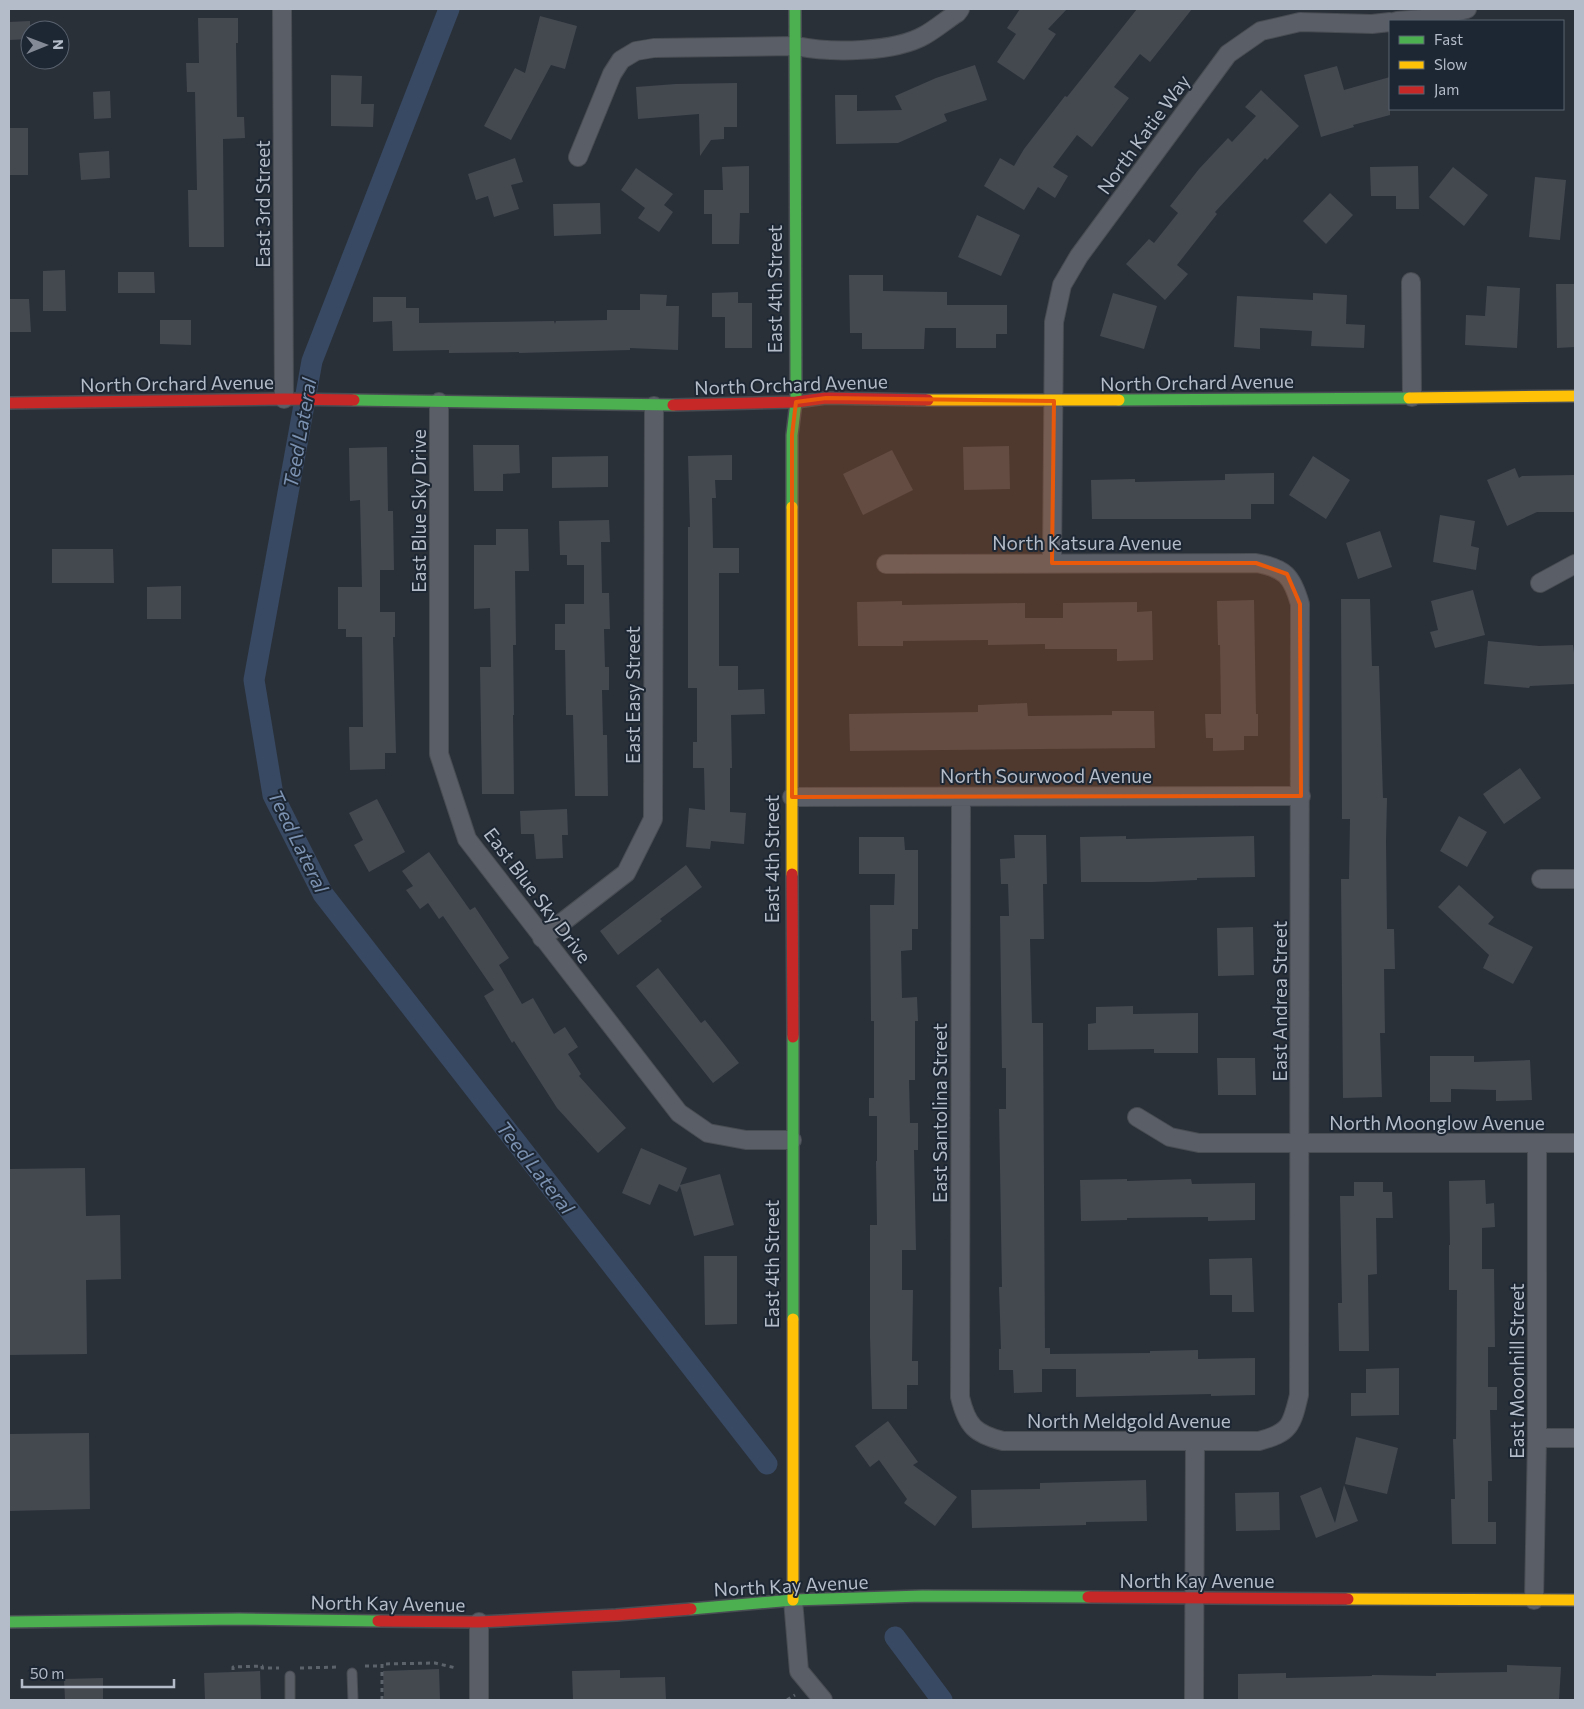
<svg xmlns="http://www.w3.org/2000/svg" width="1584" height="1709" viewBox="0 0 1584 1709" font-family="Commissioner,sans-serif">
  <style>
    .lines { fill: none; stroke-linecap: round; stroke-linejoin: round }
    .canal { stroke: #384963; stroke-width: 21 }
    .building { fill: #444950 }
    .lane-casing { stroke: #484c53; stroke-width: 11 }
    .street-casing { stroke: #484c53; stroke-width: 20 }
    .fast-casing { stroke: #484c53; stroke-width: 14 }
    .slow-casing { stroke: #484c53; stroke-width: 14 }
    .jam-casing { stroke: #484c53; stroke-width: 14 }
    .path { stroke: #5d636a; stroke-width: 3; stroke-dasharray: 4 4; stroke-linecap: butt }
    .lane { stroke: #5a5e66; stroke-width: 9 }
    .street { stroke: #5a5e66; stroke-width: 18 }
    .fast { stroke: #4caf50; stroke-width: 11 }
    .slow { stroke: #ffc107; stroke-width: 11 }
    .jam { stroke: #c62828; stroke-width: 11 }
    .marked { fill: #e8590c; fill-opacity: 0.2; stroke: #e8590c; stroke-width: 4; stroke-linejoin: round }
    .labels { text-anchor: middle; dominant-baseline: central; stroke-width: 4; stroke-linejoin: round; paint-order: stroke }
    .street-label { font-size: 19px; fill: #b4bcc9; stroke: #1d2633 }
    .water-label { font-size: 20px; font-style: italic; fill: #7c92b1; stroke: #1d2633 }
  </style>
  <rect width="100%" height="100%" fill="#2a3038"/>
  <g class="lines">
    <!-- canal -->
    <path class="canal" d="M 449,9 L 312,361 L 254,680 L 273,795 L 323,894 L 767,1464
      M 895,1637 L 942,1700"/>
  </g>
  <!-- building -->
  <path class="building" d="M 1020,9 L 1067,9 L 1048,29 L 1056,34 L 1024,80 L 997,62 L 1016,34 L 1007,28 Z
    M 1137,9 L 1192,9 L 1150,62 L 1140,54 L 1114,87 L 1129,98 L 1092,147 L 1077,135 L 1053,167 L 1068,176 L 1055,198 L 1038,187 L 1024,210 L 984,186 L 1000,158 L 1014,166 L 1024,149 L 1065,96 L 1067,97 Z
    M 540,16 L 577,26 L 565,69 L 551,65 L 511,140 L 484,126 L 515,68 L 525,73 Z
    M 198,18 L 238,18 L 238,43 L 236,43 L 237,117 L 244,117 L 245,138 L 223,139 L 224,247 L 189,247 L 188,190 L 197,190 L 195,92 L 187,92 L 186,63 L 199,63 Z
    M 30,21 L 30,39 L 9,40 L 9,22 Z
    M 975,65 L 987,100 L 944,114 L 947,121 L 898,143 L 836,144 L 835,95 L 857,95 L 857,111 L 902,110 L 895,96 L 936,78 Z
    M 1337,66 L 1344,90 L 1390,77 L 1390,115 L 1353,125 L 1354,127 L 1321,137 L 1304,75 Z
    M 331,75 L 362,76 L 361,104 L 374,104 L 373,127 L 331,126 Z
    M 737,83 L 737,127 L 724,127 L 724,139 L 711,140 L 700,156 L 699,114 L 638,119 L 636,87 L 676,84 Z
    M 1261,90 L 1299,126 L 1267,160 L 1265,158 L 1215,212 L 1217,214 L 1177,265 L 1188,274 L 1165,300 L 1126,264 L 1149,239 L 1154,243 L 1178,213 L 1170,206 L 1199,169 L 1228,138 L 1232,142 L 1256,116 L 1245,107 Z
    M 110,91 L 111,118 L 94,119 L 93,92 Z
    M 9,128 L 28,128 L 28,175 L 9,175 Z
    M 109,151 L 110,178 L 81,180 L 79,153 Z
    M 515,158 L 523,182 L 511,185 L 519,209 L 494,217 L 488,196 L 476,200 L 468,174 Z
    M 749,166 L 749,213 L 740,213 L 739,244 L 712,244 L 712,214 L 704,214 L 704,190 L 723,190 L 722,167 Z
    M 1418,166 L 1419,209 L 1396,209 L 1396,196 L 1371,196 L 1370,167 Z
    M 1453,167 L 1488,195 L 1464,226 L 1429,197 Z
    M 636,168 L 673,194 L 664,205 L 673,212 L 659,232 L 638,218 L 645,208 L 621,190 Z
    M 1535,177 L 1566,180 L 1560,240 L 1529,237 Z
    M 1330,193 L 1353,215 L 1326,244 L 1303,221 Z
    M 600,203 L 601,234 L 554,236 L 553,204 Z
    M 977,215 L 1020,235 L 1001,276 L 958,257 Z
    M 65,270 L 66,311 L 43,311 L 43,271 Z
    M 118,272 L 154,272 L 155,293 L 118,293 Z
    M 849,275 L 883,275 L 883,291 L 947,292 L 947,305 L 1007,305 L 1007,334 L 996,334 L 996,348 L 956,348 L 956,328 L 925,328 L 924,349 L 862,349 L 862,333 L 850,333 Z
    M 1556,284 L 1575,284 L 1575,347 L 1557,348 Z
    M 1487,286 L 1520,288 L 1517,348 L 1465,345 L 1466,315 L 1485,316 Z
    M 738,292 L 738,303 L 752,303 L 752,348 L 725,348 L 725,317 L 712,317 L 712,293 Z
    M 1113,293 L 1157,306 L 1144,349 L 1100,336 Z
    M 1313,293 L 1347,295 L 1346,324 L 1365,325 L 1364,348 L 1311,346 L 1312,331 L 1260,328 L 1260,349 L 1234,347 L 1237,296 L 1313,300 Z
    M 640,294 L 667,295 L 666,306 L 679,306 L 678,350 L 630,348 L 630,350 L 519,353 L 519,352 L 449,353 L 449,350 L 393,351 L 392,321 L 373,322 L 373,297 L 406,297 L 406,308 L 419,308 L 419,323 L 554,321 L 555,324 L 556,321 L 607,320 L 607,310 L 640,310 Z
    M 9,299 L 29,299 L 31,332 L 9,332 Z
    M 160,320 L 191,320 L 191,345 L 160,344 Z
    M 473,445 L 519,445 L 520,473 L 503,474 L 503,491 L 474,491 Z
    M 1009,446 L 1010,489 L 964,490 L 963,447 Z
    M 387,447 L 388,511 L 393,511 L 394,570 L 380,570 L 380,612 L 395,612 L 395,637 L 393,637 L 396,753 L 385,753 L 385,769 L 350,770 L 349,727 L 363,727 L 362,637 L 346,637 L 346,629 L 338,629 L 338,587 L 362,587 L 360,500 L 350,501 L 349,448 Z
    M 892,450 L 913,490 L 863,515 L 843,474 Z
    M 732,455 L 732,480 L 715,480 L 716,498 L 712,498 L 713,548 L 739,548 L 739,573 L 719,573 L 719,666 L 738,666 L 738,690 L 764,689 L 765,714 L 731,715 L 732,768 L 730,768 L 730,812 L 746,813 L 744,844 L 711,841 L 710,849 L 686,847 L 689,808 L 705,810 L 704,768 L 693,768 L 693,742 L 697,742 L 697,688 L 688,688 L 688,527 L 690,527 L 688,456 Z
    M 608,456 L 608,487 L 552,488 L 552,457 Z
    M 1313,456 L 1350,480 L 1326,519 L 1289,495 Z
    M 1515,468 L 1519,478 L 1522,476 L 1575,475 L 1575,512 L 1537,512 L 1507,526 L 1487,480 Z
    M 1274,473 L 1274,504 L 1251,504 L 1251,519 L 1092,519 L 1091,480 L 1135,479 L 1135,482 L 1225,480 L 1225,474 Z
    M 1440,515 L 1475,521 L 1471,546 L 1479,548 L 1476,570 L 1433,562 Z
    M 609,520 L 610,542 L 601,542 L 602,593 L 609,593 L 610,629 L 604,629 L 605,667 L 609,667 L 609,690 L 602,690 L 603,735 L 607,735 L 608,796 L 575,796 L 573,715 L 566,715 L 565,650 L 555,650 L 555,624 L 565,624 L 565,604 L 584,604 L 584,565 L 567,565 L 567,555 L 560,555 L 559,521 Z
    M 496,529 L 528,529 L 529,571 L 515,571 L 516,645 L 513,645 L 514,715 L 513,715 L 514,794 L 482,794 L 480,667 L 491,667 L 490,608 L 474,609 L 474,545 L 496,545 Z
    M 1380,531 L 1392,567 L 1358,579 L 1346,543 Z
    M 52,549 L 113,549 L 114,583 L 52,583 Z
    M 181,586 L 181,619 L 147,619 L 147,587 Z
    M 1473,590 L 1485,635 L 1435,648 L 1430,632 L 1438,630 L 1431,601 Z
    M 1341,599 L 1370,599 L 1372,666 L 1379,666 L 1383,798 L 1387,798 L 1386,842 L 1387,929 L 1394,929 L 1395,969 L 1384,969 L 1385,1033 L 1380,1033 L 1382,1097 L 1343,1098 L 1341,879 L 1349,879 L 1350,819 L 1342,819 Z
    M 1254,600 L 1256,714 L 1258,714 L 1258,736 L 1244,736 L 1244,750 L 1213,751 L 1213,738 L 1206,738 L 1205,714 L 1221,714 L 1220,645 L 1218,645 L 1217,601 Z
    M 902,601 L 902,605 L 1025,603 L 1025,618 L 1063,618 L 1063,603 L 1137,602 L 1137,612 L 1152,611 L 1153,660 L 1117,661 L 1117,649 L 1045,649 L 1045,644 L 988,645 L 988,640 L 903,641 L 903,646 L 858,646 L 857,602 Z
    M 1488,641 L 1539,646 L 1573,645 L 1574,653 L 1575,653 L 1575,684 L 1530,686 L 1529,688 L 1484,684 Z
    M 1027,703 L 1028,716 L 1112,715 L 1112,711 L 1154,711 L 1155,748 L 850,751 L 849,714 L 978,712 L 978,705 Z
    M 1520,768 L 1541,798 L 1504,824 L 1483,794 Z
    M 377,799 L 405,852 L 369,872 L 354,845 L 363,840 L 349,813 Z
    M 567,809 L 568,835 L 562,835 L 563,858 L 536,859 L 534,834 L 521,834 L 520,811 Z
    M 1459,816 L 1487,832 L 1467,867 L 1440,851 Z
    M 1014,835 L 1046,835 L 1047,884 L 1043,884 L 1044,939 L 1030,939 L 1032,1023 L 1043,1023 L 1045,1348 L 1050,1348 L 1050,1354 L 1150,1353 L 1150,1351 L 1198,1350 L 1198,1359 L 1255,1358 L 1255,1395 L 1211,1396 L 1211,1394 L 1076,1397 L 1076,1369 L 1042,1369 L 1042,1392 L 1014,1393 L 1013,1370 L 999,1370 L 999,1349 L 1001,1349 L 999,1287 L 1002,1287 L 999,1109 L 1006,1109 L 1006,1068 L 1002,1068 L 1000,916 L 1009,916 L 1008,884 L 1001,884 L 1000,859 L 1015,858 Z
    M 1126,836 L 1126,839 L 1254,836 L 1255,877 L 1197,878 L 1197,880 L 1152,882 L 1081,882 L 1080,837 Z
    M 859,837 L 904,837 L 905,850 L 918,850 L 918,929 L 912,929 L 912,950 L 901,951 L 902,998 L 917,997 L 918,1021 L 915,1021 L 915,1080 L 909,1080 L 910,1123 L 918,1123 L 918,1150 L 914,1150 L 916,1250 L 902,1250 L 902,1290 L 913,1290 L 912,1361 L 918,1361 L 918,1385 L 907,1385 L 907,1409 L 872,1409 L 870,1337 L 870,1225 L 877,1225 L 876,1161 L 877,1161 L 877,1116 L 869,1116 L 869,1098 L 874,1098 L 874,1021 L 871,1021 L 870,905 L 894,905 L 895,874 L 859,874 Z
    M 429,852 L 470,910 L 475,907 L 509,958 L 499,965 L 522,1004 L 533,998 L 554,1034 L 565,1027 L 578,1047 L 568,1054 L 581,1074 L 579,1076 L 626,1128 L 598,1153 L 557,1108 L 514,1041 L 512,1043 L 484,996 L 494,990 L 443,916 L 439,919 L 428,903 L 420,909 L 406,890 L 413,886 L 402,871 Z
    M 686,865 L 702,887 L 660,919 L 662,921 L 618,955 L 600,931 Z
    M 1459,885 L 1494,917 L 1488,924 L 1533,947 L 1513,984 L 1483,968 L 1489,955 L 1438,907 Z
    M 1253,927 L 1254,975 L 1218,976 L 1217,928 Z
    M 658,968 L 701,1023 L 705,1020 L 739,1063 L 713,1083 L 636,986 Z
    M 1133,1006 L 1133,1014 L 1198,1013 L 1198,1053 L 1154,1053 L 1154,1049 L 1088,1050 L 1088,1024 L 1096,1023 L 1096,1007 Z
    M 1430,1056 L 1474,1056 L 1474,1062 L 1530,1060 L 1532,1100 L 1496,1101 L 1496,1090 L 1451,1089 L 1451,1102 L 1430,1102 Z
    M 1217,1058 L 1255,1058 L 1256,1095 L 1218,1095 Z
    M 641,1148 L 687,1168 L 680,1185 L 720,1174 L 734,1225 L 694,1236 L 680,1186 L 677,1192 L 659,1184 L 650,1205 L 622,1193 Z
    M 85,1168 L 86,1216 L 120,1215 L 121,1279 L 86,1280 L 87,1354 L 9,1355 L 9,1169 Z
    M 1127,1179 L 1127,1181 L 1191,1179 L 1192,1184 L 1255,1183 L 1255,1220 L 1208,1221 L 1208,1217 L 1127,1218 L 1127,1220 L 1081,1221 L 1080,1180 Z
    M 1485,1180 L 1486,1204 L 1494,1203 L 1495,1227 L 1482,1228 L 1482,1269 L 1494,1269 L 1495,1347 L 1488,1347 L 1488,1387 L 1497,1387 L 1497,1410 L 1490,1410 L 1492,1481 L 1488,1481 L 1488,1522 L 1496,1522 L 1496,1544 L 1452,1544 L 1451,1499 L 1455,1499 L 1453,1439 L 1456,1439 L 1457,1290 L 1449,1290 L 1449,1245 L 1450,1245 L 1449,1181 Z
    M 1354,1182 L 1383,1182 L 1383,1192 L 1392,1192 L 1393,1218 L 1376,1218 L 1377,1274 L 1368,1275 L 1369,1351 L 1339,1351 L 1338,1303 L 1342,1303 L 1340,1196 L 1354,1196 Z
    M 704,1256 L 737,1256 L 737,1324 L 705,1325 Z
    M 1252,1258 L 1254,1312 L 1232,1312 L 1232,1295 L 1210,1295 L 1209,1259 Z
    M 1399,1368 L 1399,1415 L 1351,1416 L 1351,1393 L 1366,1393 L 1366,1369 Z
    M 888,1421 L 918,1462 L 913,1465 L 957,1497 L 935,1526 L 904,1503 L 907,1499 L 879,1460 L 870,1467 L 855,1446 Z
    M 89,1433 L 90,1509 L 9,1511 L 9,1434 Z
    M 1356,1437 L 1398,1448 L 1387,1494 L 1345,1484 Z
    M 1146,1480 L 1147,1521 L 1086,1522 L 1086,1525 L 972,1528 L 971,1490 L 1040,1489 L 1040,1483 Z
    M 1344,1485 L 1358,1521 L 1316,1538 L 1300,1496 L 1321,1487 L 1335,1523 Z
    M 1279,1492 L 1280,1530 L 1236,1531 L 1235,1493 Z
    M 1507,1665 L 1561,1667 L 1559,1700 L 1238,1700 L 1238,1674 L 1286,1673 L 1286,1678 L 1372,1676 L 1372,1675 L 1436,1676 L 1436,1673 L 1507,1672 Z
    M 439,1669 L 440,1700 L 384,1700 L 383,1671 Z
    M 620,1670 L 620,1678 L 665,1677 L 666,1700 L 573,1700 L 572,1671 Z
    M 260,1671 L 261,1700 L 205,1700 L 204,1673 Z
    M 103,1678 L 103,1700 L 65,1700 L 64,1679 Z"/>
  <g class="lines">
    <defs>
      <path id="lane" d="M 352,1673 L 353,1700
        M 290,1676 L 290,1700"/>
      <path id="street" d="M 282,9 L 284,399
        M 1397,21 L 1422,19 L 1467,9
        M 578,157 L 612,74 L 621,60 L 636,51 L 654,48 L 796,46 C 830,53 894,53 925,35 C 936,29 946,20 957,13 L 960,9
        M 1411,282 L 1412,397
        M 439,402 L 439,754 L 467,839 L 679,1113 L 708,1133 L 746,1140 L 792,1140
        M 1052,563 L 1054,322 L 1062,285 L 1079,256 L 1228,54 L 1261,31 L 1300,22 L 1372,24 L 1390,22
        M 886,564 L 1256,563 C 1285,568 1292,576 1300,604 L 1299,1395 C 1292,1425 1290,1433 1259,1441 L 1003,1441 C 975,1434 967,1426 960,1397 L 961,797
        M 1540,583 L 1575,564
        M 792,797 L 1301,796
        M 1541,879 L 1575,879
        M 542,938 L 626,873 L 653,819 L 654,406
        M 1137,1117 L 1170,1137 L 1199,1143 L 1575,1143
        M 1537,1438 L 1575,1438
        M 793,1600 L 799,1671 L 823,1700
        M 1534,1600 L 1537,1438 L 1537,1143
        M 479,1700 L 479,1622
        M 1194,1700 L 1195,1441"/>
      <path id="fast" d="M 354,400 L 673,405
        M 1119,400 L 1409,398
        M 792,507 L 792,435 L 796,402 L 795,9
        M 793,1037 L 793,1319
        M 691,1609 L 793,1600 L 922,1596 L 1088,1597
        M 9,1622 L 239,1619 L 378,1621"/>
      <path id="slow" d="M 1409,398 L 1575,396
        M 928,400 L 1119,400
        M 792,507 L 792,874
        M 793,1319 L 793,1600
        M 1348,1599 L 1575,1600"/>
      <path id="jam" d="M 9,403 L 284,399 L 354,400
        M 673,405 L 796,402 L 826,398 L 928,400
        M 792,874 L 793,1037
        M 1088,1597 L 1348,1599
        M 378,1621 L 479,1622 L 616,1615 L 691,1609"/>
    </defs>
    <!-- lane casing -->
    <use href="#lane" class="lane-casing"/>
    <!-- street casing -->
    <use href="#street" class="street-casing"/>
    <!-- fast casing -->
    <use href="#fast" class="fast-casing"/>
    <!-- slow casing -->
    <use href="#slow" class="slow-casing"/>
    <!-- jam casing -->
    <use href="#jam" class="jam-casing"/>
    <!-- path -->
    <path class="path" d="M 365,1666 L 382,1666
      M 300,1668 L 339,1667
      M 233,1670 L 233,1667 L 262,1666 L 262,1668 L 279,1668
      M 382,1700 L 382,1664 L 435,1663 L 456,1668
      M 787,1700 L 795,1695"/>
    <!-- lane -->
    <use href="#lane" class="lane"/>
    <!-- street -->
    <use href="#street" class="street"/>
    <!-- fast -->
    <use href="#fast" class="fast"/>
    <!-- slow -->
    <use href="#slow" class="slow"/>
    <!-- jam -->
    <use href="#jam" class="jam"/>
  </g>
  <!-- marked area -->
  <path class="marked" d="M 826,398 L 1054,401 L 1052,563 L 1256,563 L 1287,574 L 1300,604 L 1301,796 L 792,797 L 792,435 L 796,402 Z"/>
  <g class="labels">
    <!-- street labels -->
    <g class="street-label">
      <text transform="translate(1143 134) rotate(-54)">North Katie Way</text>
      <text transform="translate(262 204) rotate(-90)">East 3rd Street</text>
      <text transform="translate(774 289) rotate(-90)">East 4th Street</text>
      <text transform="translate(1197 382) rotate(-1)">North Orchard Avenue</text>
      <text transform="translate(177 383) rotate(-1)">North Orchard Avenue</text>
      <text transform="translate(791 384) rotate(-2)">North Orchard Avenue</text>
      <text transform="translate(418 511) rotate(-90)">East Blue Sky Drive</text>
      <text x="1087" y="542">North Katsura Avenue</text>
      <text transform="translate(632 695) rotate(-90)">East Easy Street</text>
      <text x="1046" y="775">North Sourwood Avenue</text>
      <text transform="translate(771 859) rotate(-90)">East 4th Street</text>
      <text transform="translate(538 895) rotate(53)">East Blue Sky Drive</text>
      <text transform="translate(1279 1001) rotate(-90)">East Andrea Street</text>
      <text transform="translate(939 1113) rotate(-90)">East Santolina Street</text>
      <text x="1437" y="1122">North Moonglow Avenue</text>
      <text transform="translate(771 1264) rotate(-90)">East 4th Street</text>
      <text transform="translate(1516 1371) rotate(-90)">East Moonhill Street</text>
      <text x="1129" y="1420">North Meldgold Avenue</text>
      <text x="1197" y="1580">North Kay Avenue</text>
      <text transform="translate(791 1585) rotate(-3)">North Kay Avenue</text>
      <text transform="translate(388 1603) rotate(1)">North Kay Avenue</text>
    </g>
    <!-- water labels -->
    <g class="water-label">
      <text transform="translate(299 433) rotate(-80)">Teed Lateral</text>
      <text transform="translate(299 841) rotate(64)">Teed Lateral</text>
      <text transform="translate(536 1167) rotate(52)">Teed Lateral</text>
    </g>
  </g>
  <!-- border -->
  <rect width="1584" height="1709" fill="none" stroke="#b4bcc9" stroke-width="20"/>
  <!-- legend -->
  <rect x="1389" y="20" width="175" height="90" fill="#1d2633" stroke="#59626f"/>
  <rect x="1399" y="36" width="25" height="8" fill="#4caf50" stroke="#59626f"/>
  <text x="1434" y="45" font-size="15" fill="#b4bcc9">Fast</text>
  <rect x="1399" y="61" width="25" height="8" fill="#ffc107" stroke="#59626f"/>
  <text x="1434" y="70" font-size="15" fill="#b4bcc9">Slow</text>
  <rect x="1399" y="86" width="25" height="8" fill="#c62828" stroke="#59626f"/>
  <text x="1434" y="95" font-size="15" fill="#b4bcc9">Jam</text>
  <!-- north arrow -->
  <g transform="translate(45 45) rotate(89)"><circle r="24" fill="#1d2633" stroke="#59626f"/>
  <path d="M0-4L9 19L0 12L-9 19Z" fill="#848b96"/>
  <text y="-8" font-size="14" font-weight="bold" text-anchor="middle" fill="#b4bcc9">N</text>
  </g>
  <!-- scale -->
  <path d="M22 1679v8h152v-8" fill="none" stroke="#b4bcc9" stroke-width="2.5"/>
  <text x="30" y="1679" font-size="15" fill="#b4bcc9" stroke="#1d2633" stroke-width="4" paint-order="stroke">50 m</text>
</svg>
